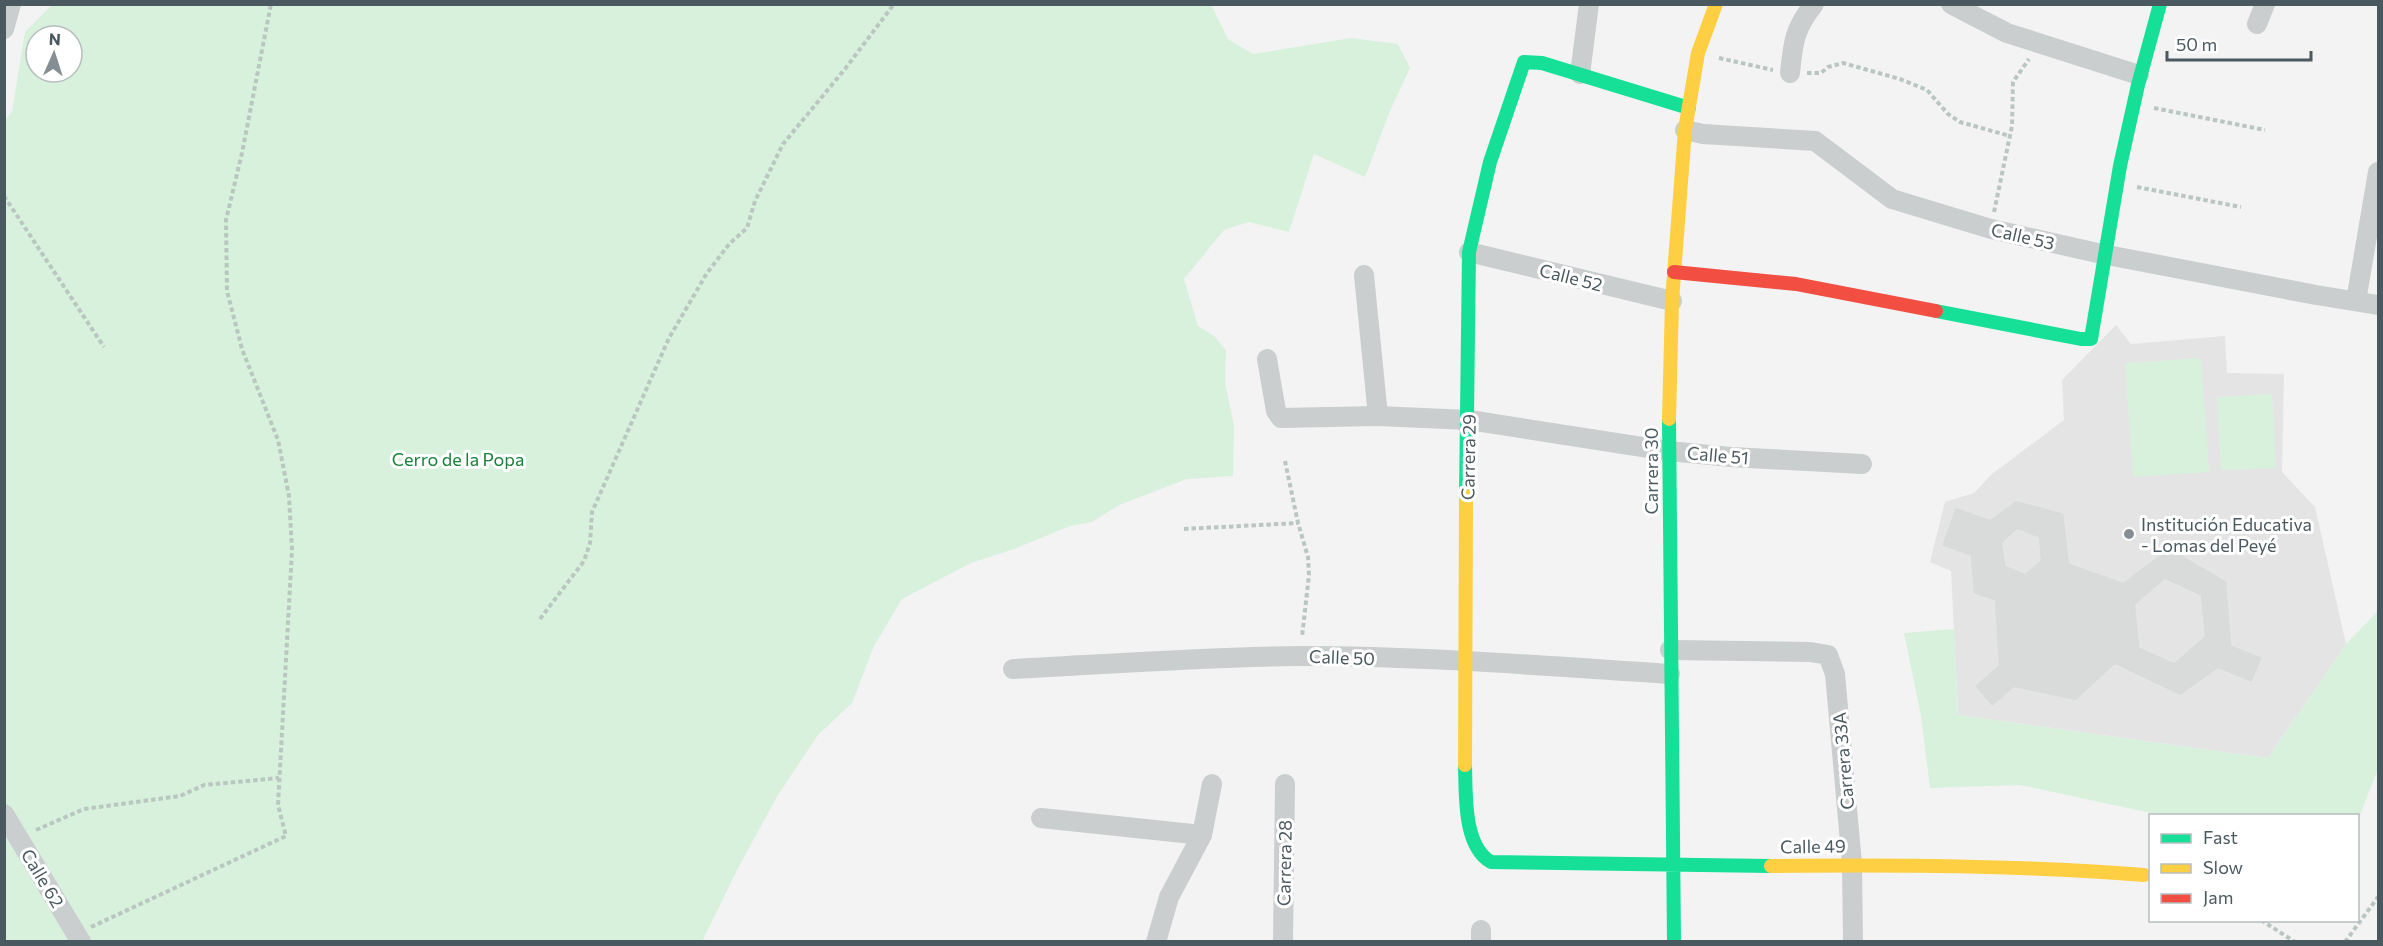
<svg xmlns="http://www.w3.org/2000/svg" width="2383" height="946" viewBox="0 0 2383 946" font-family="Commissioner,sans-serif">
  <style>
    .education { fill: #e5e4e5 }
    .green { fill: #d8f1dd; fill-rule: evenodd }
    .building { fill: #d9dbdb; stroke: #e4e5e6; stroke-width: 1.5; fill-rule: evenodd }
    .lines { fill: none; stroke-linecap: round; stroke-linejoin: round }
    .path { stroke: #bac6c0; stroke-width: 4; stroke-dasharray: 4.5 3; stroke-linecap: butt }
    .street { stroke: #cacecf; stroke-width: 20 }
    .fast { stroke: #16e098; stroke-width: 14 }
    .slow { stroke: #ffcf43; stroke-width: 14 }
    .jam { stroke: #f24e42; stroke-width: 14 }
    .poi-dot { fill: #858f93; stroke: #fff; stroke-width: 2 }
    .labels { text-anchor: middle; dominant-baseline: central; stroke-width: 6; stroke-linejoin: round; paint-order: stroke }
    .street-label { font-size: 18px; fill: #4a595f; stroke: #fff }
    .park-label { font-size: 18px; fill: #198239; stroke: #fff }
    .poi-label { font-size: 18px; fill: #4a595f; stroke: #fff; text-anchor: start }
  </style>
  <rect width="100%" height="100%" fill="#f3f3f3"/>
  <!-- education -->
  <path class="education" d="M 2116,325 L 2131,344 L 2225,336 L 2227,373 L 2284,374 L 2282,472 L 2315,507 L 2346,644 L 2268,758 L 1958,715 L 1951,571 L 1930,562 L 1945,502 L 1974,493 L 1992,474 L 2064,420 L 2062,380 Z"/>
  <!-- green -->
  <path class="green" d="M 53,4 L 1211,4 L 1228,39 L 1253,54 L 1351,38 L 1398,44 L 1410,68 L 1390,111 L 1365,177 L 1314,154 L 1289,232 L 1249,222 L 1224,230 L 1184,279 L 1198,326 L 1214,336 L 1226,350 L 1225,382 L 1234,426 L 1233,476 L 1187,479 L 1119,505 L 1092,522 L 1070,526 L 1014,549 L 971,563 L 902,599 L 874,646 L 852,703 L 818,735 L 778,795 L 737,870 L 702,942 L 5,941 L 4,122 L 12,111 L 25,32 ZM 36,36 L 72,36 L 72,72 L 36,72 Z
    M 2201,358 L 2209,472 L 2133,477 L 2125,363 Z
    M 2272,394 L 2276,468 L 2221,470 L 2217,397 Z
    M 2378,611 L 2378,769 L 2358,820 L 2358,816 L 2160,815 L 2020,785 L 1930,788 L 1921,716 L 1904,633 L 1954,629 L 1958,715 L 2268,758 L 2346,644 Z"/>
  <!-- building -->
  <path class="building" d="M 2016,500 L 2064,513 L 2070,563 L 2123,582 L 2169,547 L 2227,581 L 2232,645 L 2263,657 L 2252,683 L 2218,669 L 2180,696 L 2115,665 L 2076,701 L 2014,688 L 1992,707 L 1974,686 L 1998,665 L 1994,601 L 1973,594 L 1970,556 L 1941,546 L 1955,507 L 1990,519 ZM 2017,530 L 2038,538 L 2040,560 L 2025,573 L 2006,565 L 2003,543 ZM 2165,580 L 2200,596 L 2204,636 L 2174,662 L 2140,647 L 2136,605 Z"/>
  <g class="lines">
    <!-- path -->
    <path class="path" d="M 1719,58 L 1773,70
      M 1807,73 L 1821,73 L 1828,67 L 1843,63 L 1900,79 L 1927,90 L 1948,114 L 1960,122 L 2010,136
      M 2154,108 L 2265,130
      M 2137,187 L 2241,207
      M 4,196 L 104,347
      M 1994,212 L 2012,126 L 2013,82 L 2029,59
      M 1285,461 L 1298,523 L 1308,557 L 1309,575 L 1302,637
      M 1184,529 L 1298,523
      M 540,619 L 584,561 L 590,543 L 592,512 L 669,338 L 707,273 L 730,243 L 747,228 L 755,201 L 783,144 L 845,69 L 894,4
      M 36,830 L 84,809 L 180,796 L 204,785 L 279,778
      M 2261,920 L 2295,942
      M 91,927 L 286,836 L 278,805 L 292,550 L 289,496 L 278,440 L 242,349 L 227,291 L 226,220 L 242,153 L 271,4
      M 2345,942 L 2378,897"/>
    <!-- street -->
    <path class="street" d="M 1951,4 L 2007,33 L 2139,75
      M 2257,24 L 2265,4
      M 4,29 L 11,4
      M 1790,73 C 1793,43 1794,29 1814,4
      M 1580,74 L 1589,4
      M 1685,130 L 1703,134 L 1815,141 L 1892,199 L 1991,229 L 2102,254 L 2316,295 L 2378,305
      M 1469,252 L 1672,301
      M 1364,275 L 1378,416
      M 2356,301 L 2378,172
      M 1267,359 L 1276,411 L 1281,418 L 1378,416 L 1469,420 L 1668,451 L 1731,457 L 1862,464
      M 1670,650 L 1810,652 L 1828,655 L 1835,674 L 1852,864 L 1853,942
      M 1013,669 C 1108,664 1203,657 1299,656 C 1423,656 1547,666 1670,674
      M 4,814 L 81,942
      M 1041,818 L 1202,835
      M 1156,942 L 1169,897 L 1202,835 L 1212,784
      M 1283,942 L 1285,784
      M 1481,942 L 1481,930"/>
    <!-- fast -->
    <path class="fast" d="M 1936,311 L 2081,339 L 2091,339 L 2120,166 L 2138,85 L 2160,4
      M 1669,419 L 1674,942
      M 1466,496 L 1469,252 L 1490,162 L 1524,62 L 1542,63 L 1689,108
      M 1465,765 C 1466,794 1463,846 1491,862 L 1771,866"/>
    <!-- slow -->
    <path class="slow" d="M 1669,419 L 1672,301 L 1685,130 L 1698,53 L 1716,4
      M 1465,765 L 1466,496
      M 1771,866 C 1896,865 2020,865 2144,875"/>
    <!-- jam -->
    <path class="jam" d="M 1674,272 L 1796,284 L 1936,311"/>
  </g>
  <!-- markers -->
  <circle class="poi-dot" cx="2129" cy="534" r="6"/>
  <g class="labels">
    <!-- street labels -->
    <g class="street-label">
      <text transform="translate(2023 236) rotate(13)">Calle 53</text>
      <text transform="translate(1571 277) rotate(14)">Calle 52</text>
      <text transform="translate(1718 455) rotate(5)">Calle 51</text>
      <text transform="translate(1468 457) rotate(-89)">Carrera 29</text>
      <text transform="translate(1651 471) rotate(-90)">Carrera 30</text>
      <text transform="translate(1342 657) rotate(2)">Calle 50</text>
      <text transform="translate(1843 761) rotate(-95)">Carrera 33A</text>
      <text transform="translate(1813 846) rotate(-1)">Calle 49</text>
      <text transform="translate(1284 863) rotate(-89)">Carrera 28</text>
      <text transform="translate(43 878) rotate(59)">Calle 62</text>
    </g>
    <!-- park labels -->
    <g class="park-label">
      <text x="458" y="459">Cerro de la Popa</text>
    </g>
    <!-- poi labels -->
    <g class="poi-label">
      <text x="2141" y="524">Institución Educativa<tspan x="2141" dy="21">- Lomas del Peyé</tspan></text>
    </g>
  </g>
  <!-- border -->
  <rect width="2383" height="946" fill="none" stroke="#4a595f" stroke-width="12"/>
  <!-- legend -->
  <rect x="2149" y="814" width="210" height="108" fill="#ffffff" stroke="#b7bdbf" stroke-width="1.5"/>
  <rect x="2161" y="834" width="30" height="9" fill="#16e098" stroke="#b7bdbf" stroke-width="1.5"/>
  <text x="2203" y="844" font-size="18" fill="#4a595f">Fast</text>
  <rect x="2161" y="864" width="30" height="9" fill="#ffcf43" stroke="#b7bdbf" stroke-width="1.5"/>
  <text x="2203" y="874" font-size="18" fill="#4a595f">Slow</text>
  <rect x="2161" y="894" width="30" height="9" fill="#f24e42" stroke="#b7bdbf" stroke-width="1.5"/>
  <text x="2203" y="904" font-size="18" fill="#4a595f">Jam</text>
  <!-- north arrow -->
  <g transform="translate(54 54) rotate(3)"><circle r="28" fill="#ffffff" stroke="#b7bdbf" stroke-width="1.5"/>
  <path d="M0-4.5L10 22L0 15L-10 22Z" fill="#858f93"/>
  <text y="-9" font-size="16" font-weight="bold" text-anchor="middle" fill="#4a595f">N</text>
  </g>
  <!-- scale -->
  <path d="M2167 51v9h144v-9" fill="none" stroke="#4a595f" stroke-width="3"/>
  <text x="2176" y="51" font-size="18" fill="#4a595f" stroke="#ffffff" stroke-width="4.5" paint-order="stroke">50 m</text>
</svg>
